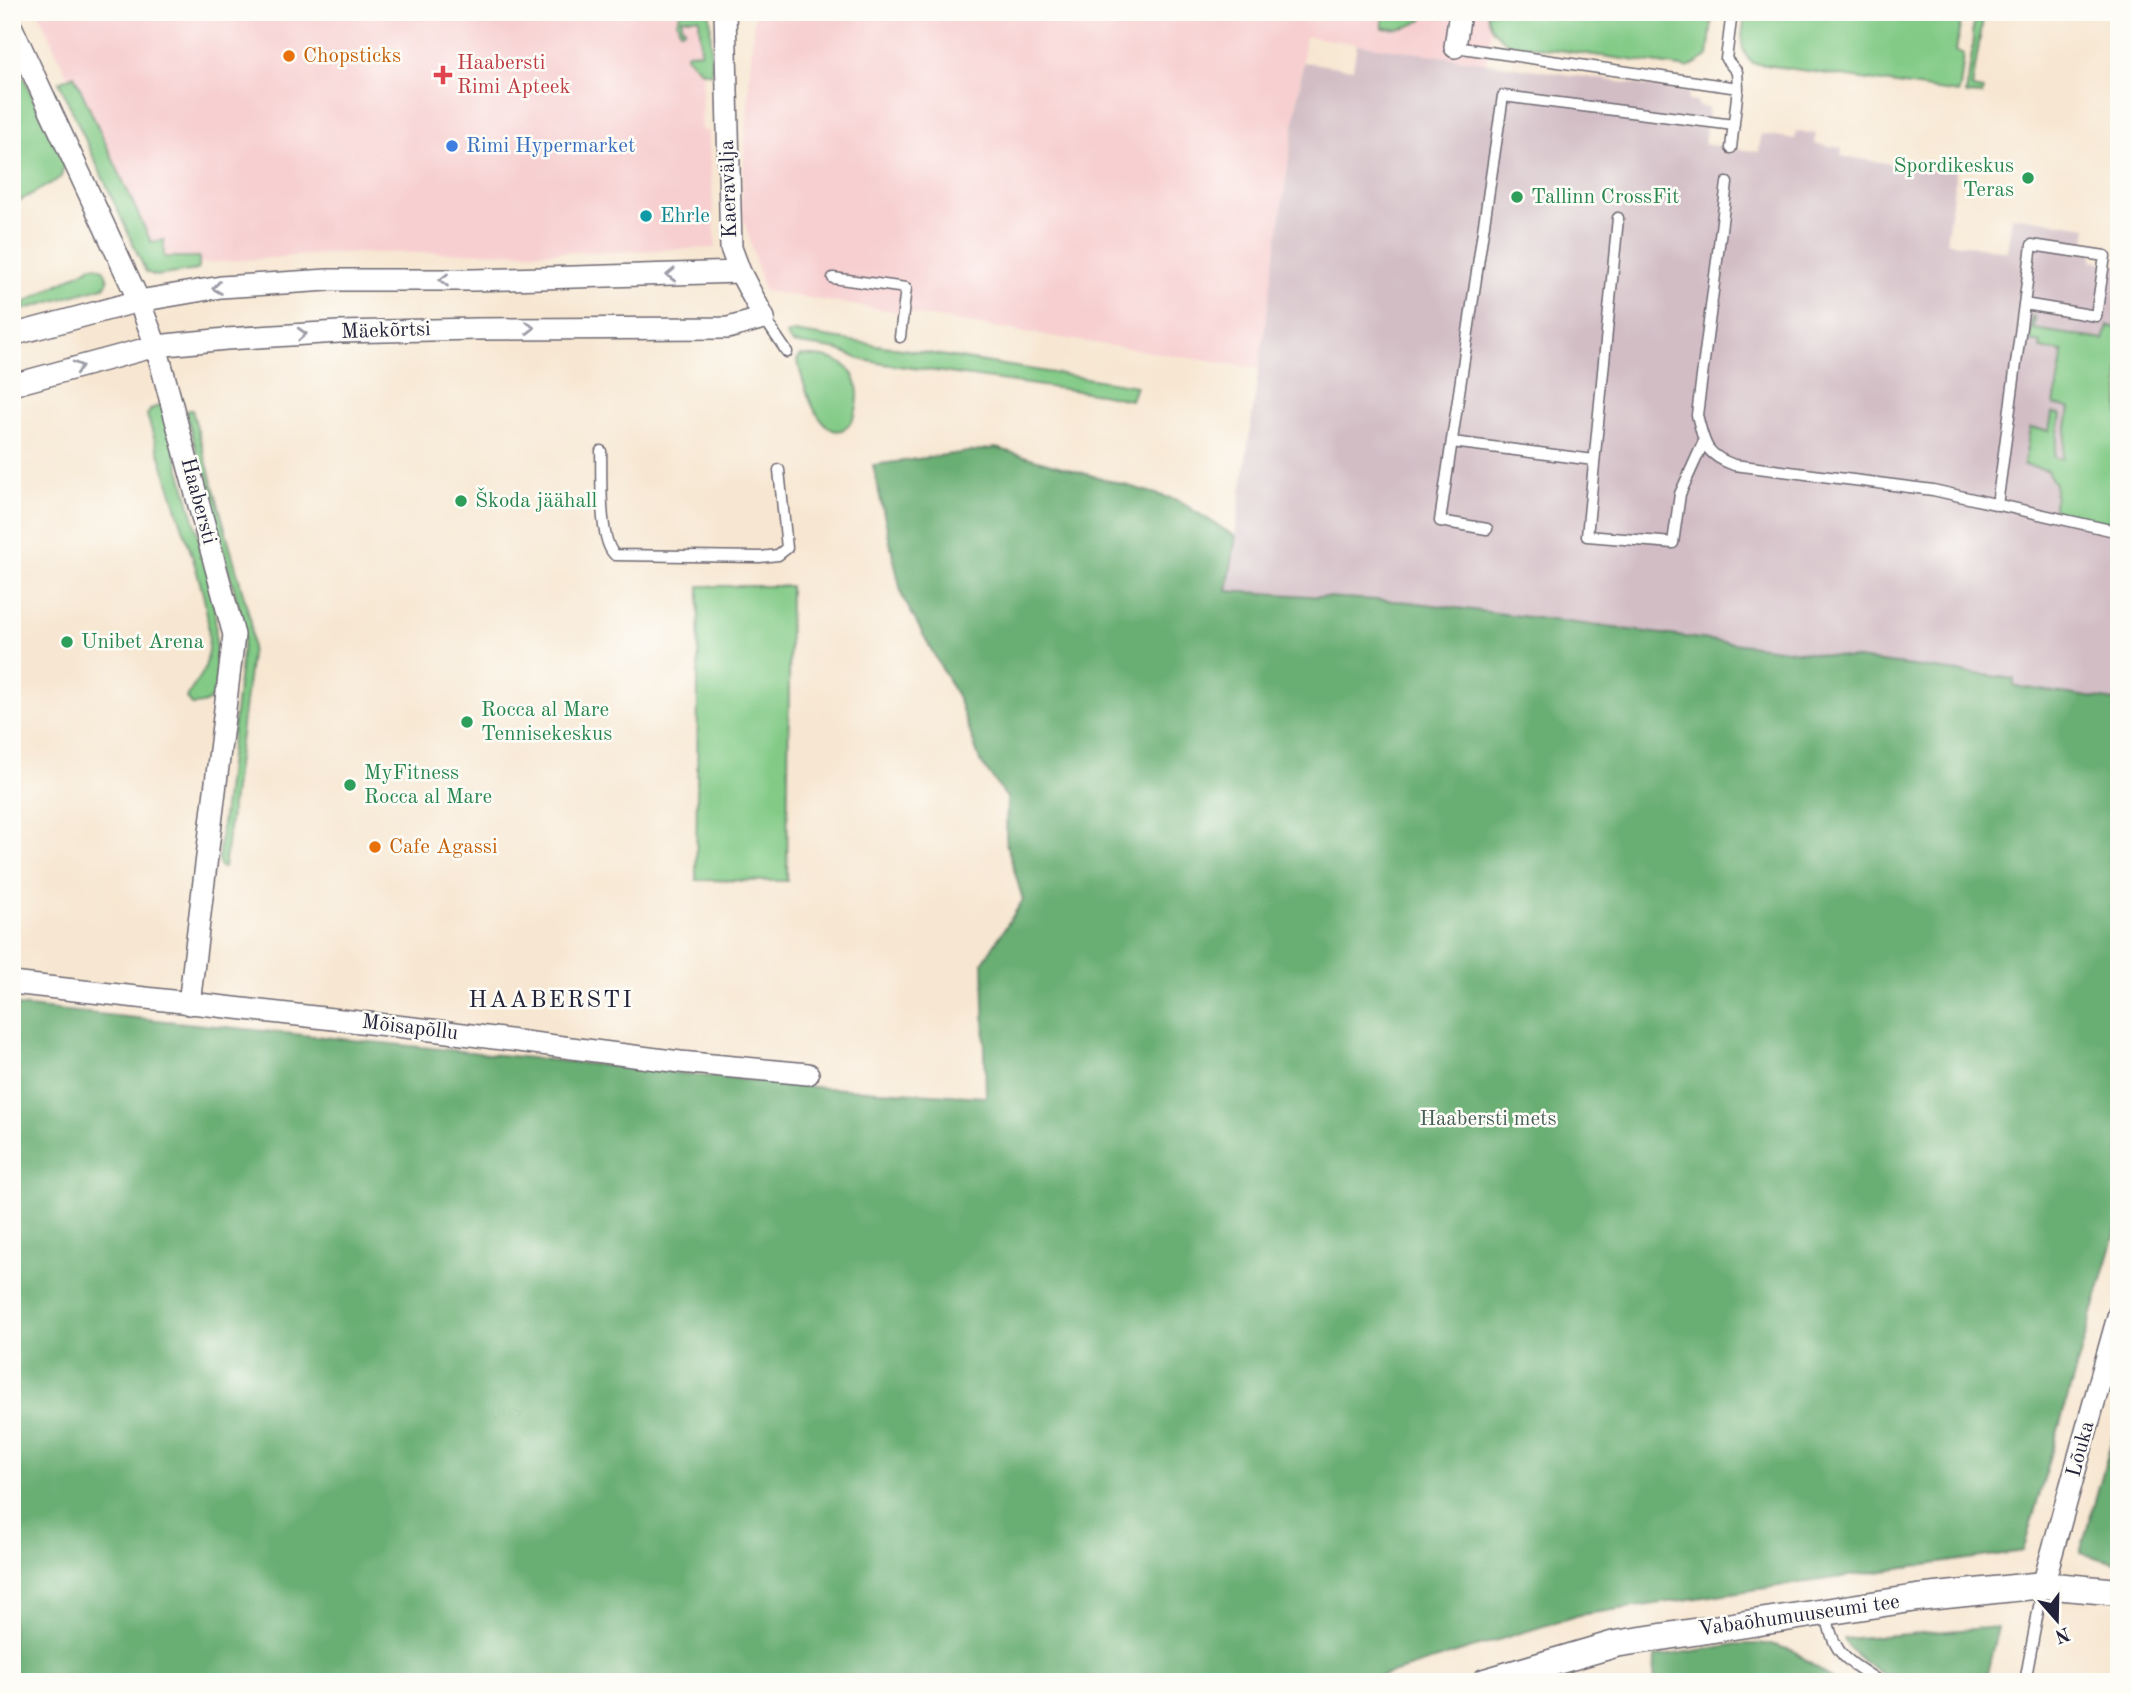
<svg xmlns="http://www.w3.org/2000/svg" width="2131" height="1694" viewBox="0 0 2131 1694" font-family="'Old Standard TT',serif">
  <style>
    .built { fill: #f7cfd0 }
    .industrial { fill: #d2bdc5 }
    .green { fill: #82ca86; stroke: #527660; stroke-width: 2 }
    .forest { fill: #69ae73; stroke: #466857; stroke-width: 2 }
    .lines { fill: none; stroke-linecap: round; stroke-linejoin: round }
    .service-casing { stroke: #6d6770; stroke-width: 13 }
    .minor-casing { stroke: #6d6770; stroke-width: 24 }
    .tertiary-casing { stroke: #6d6770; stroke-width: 29 }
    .service { stroke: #fff; stroke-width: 10 }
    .minor { stroke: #fff; stroke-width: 21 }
    .tertiary { stroke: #fff; stroke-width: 26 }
    .oneway { stroke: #9c9ca7 }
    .food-dot { fill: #e8710a; stroke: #fdfcf7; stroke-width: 2.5 }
    .health-dot { fill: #e0444e; stroke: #fdfcf7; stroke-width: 2.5 }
    .shop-dot { fill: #3f7fe0; stroke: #fdfcf7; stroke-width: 2.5 }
    .leisure-dot { fill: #2e9e5b; stroke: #fdfcf7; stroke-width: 2.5 }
    .culture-dot { fill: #0f9aa8; stroke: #fdfcf7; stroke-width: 2.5 }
    .labels { text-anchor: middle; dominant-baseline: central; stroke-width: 5; stroke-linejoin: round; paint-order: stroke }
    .food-label { font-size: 21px; fill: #c56008; stroke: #fdfcf7; text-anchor: start }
    .health-label { font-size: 21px; fill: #be3a42; stroke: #fdfcf7; text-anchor: start }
    .shop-label { font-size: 21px; fill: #366cbe; stroke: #fdfcf7; text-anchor: start }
    .leisure-label { font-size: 21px; fill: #27864d; stroke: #fdfcf7; text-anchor: start }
    .street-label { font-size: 21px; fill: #22223b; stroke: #fdfcf7 }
    .culture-label { font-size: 21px; fill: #0d838f; stroke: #fdfcf7; text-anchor: start }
    .park-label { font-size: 21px; fill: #445d55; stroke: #fdfcf7 }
    .quarter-label { font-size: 24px; letter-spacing: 2px; fill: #22223b; stroke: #fdfcf7 }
  </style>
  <rect width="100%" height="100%" fill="#fdfcf7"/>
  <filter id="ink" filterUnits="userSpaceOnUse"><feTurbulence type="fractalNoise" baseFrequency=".0143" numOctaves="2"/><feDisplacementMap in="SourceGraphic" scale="14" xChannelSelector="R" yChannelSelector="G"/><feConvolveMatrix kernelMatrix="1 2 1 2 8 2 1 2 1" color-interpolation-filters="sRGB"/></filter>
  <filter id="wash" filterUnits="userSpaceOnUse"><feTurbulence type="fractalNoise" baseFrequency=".00686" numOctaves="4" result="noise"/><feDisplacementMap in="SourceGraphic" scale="28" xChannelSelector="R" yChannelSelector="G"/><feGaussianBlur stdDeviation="1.57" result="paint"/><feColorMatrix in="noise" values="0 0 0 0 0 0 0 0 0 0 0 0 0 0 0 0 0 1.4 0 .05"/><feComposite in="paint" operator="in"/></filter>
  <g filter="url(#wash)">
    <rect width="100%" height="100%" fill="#f7e7d2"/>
    <!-- built -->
    <path class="built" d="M 38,12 L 705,12 L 701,130 L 708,131 L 716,248 L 607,252 L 335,253 L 155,267 Z
      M 754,12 L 1493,12 L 1486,64 L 1306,36 L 1260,369 L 764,291 L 741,209 Z"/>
    <!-- industrial -->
    <path class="industrial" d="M 1357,44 L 1689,92 L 1688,101 L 1697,102 L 1697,106 L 1709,108 L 1704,144 L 1759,152 L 1761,134 L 1795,139 L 1796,131 L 1816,134 L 1815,144 L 1842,148 L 1841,156 L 1945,172 L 1947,163 L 1957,165 L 1946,242 L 2007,251 L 2012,216 L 2087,227 L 2084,248 L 2093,249 L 2092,261 L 2119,265 L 2119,693 L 2116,701 L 2014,686 L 2014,679 L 1410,602 L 1227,591 L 1303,62 L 1353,69 Z"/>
    <!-- green -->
    <path class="green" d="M 681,12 L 710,12 L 712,74 L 701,71 L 686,56 L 688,53 L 701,52 L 699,18 L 682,18 L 682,27 L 685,28 L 685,30 L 680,31 L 677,21 Z
      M 1382,12 L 1429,12 C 1418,27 1401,30 1383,28 Z
      M 1487,12 L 1713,12 L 1708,56 L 1688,68 L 1508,43 C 1496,34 1488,28 1487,12 Z
      M 1746,12 L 1962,12 L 1956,51 L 1964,54 L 1960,89 L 1958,93 L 1752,63 C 1736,48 1743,32 1746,12 Z
      M 1977,12 L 1984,12 L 1972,88 L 1983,90 L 1982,95 L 1966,94 L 1974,39 L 1972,33 Z
      M 18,65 L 64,164 L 61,177 L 55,181 L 12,205 L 12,74 Z
      M 74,75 L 151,242 L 164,240 L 164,257 L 199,257 L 199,268 L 197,270 L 156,276 L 146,272 L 59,82 Z
      M 92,266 C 102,265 106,271 108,281 L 104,287 L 15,312 L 13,311 L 13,309 Z
      M 2032,316 L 2035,317 L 2034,329 L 2104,340 L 2108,326 L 2119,328 L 2119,524 L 2054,513 L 2055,484 L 2046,470 L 2024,465 L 2030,428 L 2049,431 L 2052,413 L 2061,415 L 2054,457 L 2062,459 L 2070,408 L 2054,405 L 2063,352 L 2040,348 L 2041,343 L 2031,341 Z
      M 794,332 L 1136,386 L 1131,400 L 1100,394 L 884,364 L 859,359 L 839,350 L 792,343 L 786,335 Z
      M 801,355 C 814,356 828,356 839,362 C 876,380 852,451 826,425 C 810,410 803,381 797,360 Z
      M 162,404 L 207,567 L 215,609 L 217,693 C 209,702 205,705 192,705 L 187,698 C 191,687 200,680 204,670 C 220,624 192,557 178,513 C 168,480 157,447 147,415 L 151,409 Z
      M 189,410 L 192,410 L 251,622 L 252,647 L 224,868 L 220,867 L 218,860 L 244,636 L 242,618 L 186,412 Z
      M 699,586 L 790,586 L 787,881 L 696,880 Z"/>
    <!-- forest -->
    <path class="forest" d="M 996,448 L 1177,500 L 1236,537 L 1227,591 L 1410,602 L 2014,679 L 2014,686 L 2115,701 L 2119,693 L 2119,1221 L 2023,1551 L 1579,1615 L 1363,1682 L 12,1682 L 12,1002 L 18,1006 L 825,1088 L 986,1097 L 983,962 L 1023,900 L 1006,842 L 1007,798 L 980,761 L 958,698 L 902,596 L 873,465 Z
      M 2119,1415 L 2119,1553 L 2116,1563 L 2080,1553 Z
      M 1998,1627 L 1985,1682 C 1961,1682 1927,1686 1904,1682 C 1886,1679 1850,1655 1844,1639 Z
      M 1737,1644 L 1771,1644 L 1794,1651 L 1835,1682 L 1654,1682 L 1655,1657 Z"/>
  </g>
  <g filter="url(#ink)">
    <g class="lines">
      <defs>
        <path id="service" d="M 1455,47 L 1738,88
          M 1731,148 L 1738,88 L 1737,72 L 1726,59 L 1732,12
          M 1727,183 L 1697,415 C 1705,444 1704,454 1734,465 L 1933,490 L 2119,532
          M 1618,218 L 1587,536 L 1673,543 L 1680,494 L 1704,441
          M 833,278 L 906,288 L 900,337
          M 764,318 L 787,352
          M 1452,442 L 1594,460
          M 601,451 C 602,474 598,540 615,555 L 760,557 L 778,555 L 787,548 L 779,470
          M 1997,505 L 2032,245 L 2105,256 L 2096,316 L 2024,304
          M 1487,529 L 1440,521 L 1503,96 L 1734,125
          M 1826,1613 C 1834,1657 1846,1659 1880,1682
          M 2025,1682 L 2043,1585"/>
        <path id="minor" d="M 12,28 L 139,301 L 156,346 L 234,635 L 189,1004
          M 1455,47 L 1460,12
          M 12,335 L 139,301 L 221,287 L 328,280 L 473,280 L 740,272
          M 12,385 L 156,346 L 226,339 L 339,332 L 477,329 L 728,328 L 764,318 L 740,272 L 731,248 L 725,12
          M 12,983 L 440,1031 L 680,1062 L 808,1074
          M 2043,1585 L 2119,1313"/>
        <path id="tertiary" d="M 1485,1682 L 1615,1644 L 1917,1598 L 2043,1585 L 2119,1592"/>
      </defs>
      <!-- service casing -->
      <use href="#service" class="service-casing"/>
      <!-- minor casing -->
      <use href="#minor" class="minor-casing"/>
      <!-- tertiary casing -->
      <use href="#tertiary" class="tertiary-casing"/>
      <!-- service -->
      <use href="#service" class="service"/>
      <!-- minor -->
      <use href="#minor" class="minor"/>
      <!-- tertiary -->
      <use href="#tertiary" class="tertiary"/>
    </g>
    <!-- one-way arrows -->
    <defs><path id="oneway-chevron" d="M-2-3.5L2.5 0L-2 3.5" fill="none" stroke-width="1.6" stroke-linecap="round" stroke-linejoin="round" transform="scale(1.75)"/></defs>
    <g class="oneway">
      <use href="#oneway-chevron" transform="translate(671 275) rotate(178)"/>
      <use href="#oneway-chevron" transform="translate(444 280) rotate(-180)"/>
      <use href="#oneway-chevron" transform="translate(217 288) rotate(172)"/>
      <use href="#oneway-chevron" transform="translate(530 328)"/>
      <use href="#oneway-chevron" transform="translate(302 334) rotate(-3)"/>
      <use href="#oneway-chevron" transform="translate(78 367) rotate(-15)"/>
    </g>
  </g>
  <!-- markers -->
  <g class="food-dot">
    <circle cx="289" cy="56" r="7"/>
    <circle cx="375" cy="847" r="7"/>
  </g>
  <path class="health-dot" d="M439.5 64.5h7v7h7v7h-7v7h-7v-7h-7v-7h7z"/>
  <circle class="shop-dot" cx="452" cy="146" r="7"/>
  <g class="leisure-dot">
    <circle cx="2028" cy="178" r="7"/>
    <circle cx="1517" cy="197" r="7"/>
    <circle cx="461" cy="501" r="7"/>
    <circle cx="67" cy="642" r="7"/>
    <circle cx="467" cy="722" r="7"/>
    <circle cx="350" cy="785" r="7"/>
  </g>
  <circle class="culture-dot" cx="646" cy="216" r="7"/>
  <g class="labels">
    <!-- food labels -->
    <g class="food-label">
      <text x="303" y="56">Chopsticks</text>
      <text x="389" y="847">Cafe Agassi</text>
    </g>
    <!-- health labels -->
    <g class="health-label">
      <text x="457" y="63">Haabersti<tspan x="457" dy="24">Rimi Apteek</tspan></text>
    </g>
    <!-- shop labels -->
    <g class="shop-label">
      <text x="466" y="146">Rimi Hypermarket</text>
    </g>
    <!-- leisure labels -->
    <g class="leisure-label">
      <text x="2014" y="166" text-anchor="end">Spordikeskus<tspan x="2014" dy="24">Teras</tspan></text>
      <text x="1531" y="197">Tallinn CrossFit</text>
      <text x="475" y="501">Škoda jäähall</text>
      <text x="81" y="642">Unibet Arena</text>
      <text x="481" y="710">Rocca al Mare<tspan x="481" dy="24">Tennisekeskus</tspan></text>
      <text x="364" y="773">MyFitness<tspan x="364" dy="24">Rocca al Mare</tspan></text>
    </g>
    <!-- street labels -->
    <g class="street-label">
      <text transform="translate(729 189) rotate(-92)">Kaeravälja</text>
      <text transform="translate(386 331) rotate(-2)">Mäekõrtsi</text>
      <text transform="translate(198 501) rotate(75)">Haabersti</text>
      <text transform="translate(410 1028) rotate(7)">Mõisapõllu</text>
      <text transform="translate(2081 1449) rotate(-75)">Lõuka</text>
      <text transform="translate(1799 1616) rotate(-8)">Vabaõhumuuseumi tee</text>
    </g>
    <!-- culture labels -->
    <g class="culture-label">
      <text x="660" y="216">Ehrle</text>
    </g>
    <!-- park labels -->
    <g class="park-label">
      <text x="1488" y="1119">Haabersti mets</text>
    </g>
    <!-- quarter labels -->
    <g class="quarter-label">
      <text x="551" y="1001">HAABERSTI</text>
    </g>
  </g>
  <!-- margin -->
  <rect width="2131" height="1694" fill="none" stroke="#fdfcf7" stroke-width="42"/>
  <!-- north arrow -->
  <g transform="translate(2057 1620) rotate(160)" stroke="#fdfcf7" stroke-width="5" paint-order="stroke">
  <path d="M0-5L12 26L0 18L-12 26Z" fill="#22223b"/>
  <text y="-10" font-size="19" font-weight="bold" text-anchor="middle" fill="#22223b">N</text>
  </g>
</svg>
